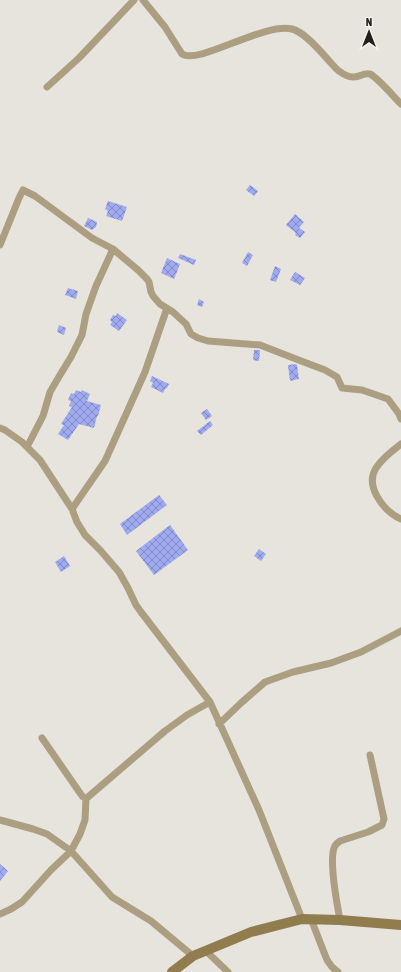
<svg xmlns="http://www.w3.org/2000/svg" width="401" height="972" viewBox="0 0 401 972" font-family="'Asap Condensed',sans-serif">
  <style>
    .building { fill: url(#building-cross-hatch) }
    .lines { fill: none; stroke-linecap: round; stroke-linejoin: round }
    .minor { stroke: #ac9e80; stroke-width: 7 }
    .secondary { stroke: #917c4e; stroke-width: 10 }
  </style>
  <defs>
    <pattern id="building-cross-hatch" width="8" height="8" patternUnits="userSpaceOnUse"><rect width="8" height="8" fill="#a0aaf0"/><path d="M0 0l8 8M0 8l8-8" fill="none" stroke="#828ac2"/></pattern>
  </defs>
  <rect width="100%" height="100%" fill="#e7e4de"/>
  <!-- building -->
  <path class="building" d="M 250,185 L 258,191 L 254,196 L 246,190 Z
    M 108,201 L 127,207 L 122,221 L 106,216 L 108,211 L 105,209 Z
    M 295,214 L 304,222 L 299,228 L 305,232 L 300,238 L 295,235 L 296,233 L 286,225 Z
    M 88,218 L 97,222 L 96,227 L 92,230 L 84,226 Z
    M 248,252 L 253,255 L 247,266 L 242,263 Z
    M 180,254 L 196,260 L 194,265 L 178,258 Z
    M 167,258 L 180,264 L 174,279 L 161,273 Z
    M 275,266 L 281,269 L 276,282 L 270,280 Z
    M 295,272 L 305,278 L 300,285 L 290,280 Z
    M 68,288 L 78,291 L 76,299 L 65,295 Z
    M 199,299 L 204,302 L 202,307 L 197,305 Z
    M 117,313 L 127,320 L 119,331 L 110,325 L 112,322 L 110,320 L 113,315 L 116,316 Z
    M 59,325 L 66,328 L 64,335 L 57,332 Z
    M 254,350 L 260,350 L 259,361 L 253,360 Z
    M 296,364 L 297,365 L 299,379 L 290,381 L 288,365 Z
    M 152,376 L 169,384 L 167,388 L 165,389 L 163,393 L 151,387 L 153,383 L 150,381 Z
    M 76,390 L 81,392 L 82,390 L 90,394 L 87,401 L 101,405 L 98,416 L 97,416 L 94,428 L 79,424 L 68,440 L 58,434 L 64,425 L 61,424 L 72,407 L 69,406 L 71,401 L 68,400 L 71,393 L 74,394 Z
    M 207,409 L 212,416 L 206,420 L 201,413 Z
    M 210,421 L 213,425 L 201,435 L 197,431 Z
    M 159,495 L 167,505 L 127,535 L 120,524 Z
    M 170,525 L 188,550 L 154,575 L 136,551 Z
    M 259,549 L 266,554 L 261,561 L 254,556 Z
    M 64,556 L 70,566 L 61,572 L 55,562 Z
    M 0,864 L 8,871 L 0,881 Z"/>
  <g class="lines">
    <!-- minor -->
    <path class="minor" d="M 143,0 L 165,27 L 182,54 C 199,65 264,22 292,29 C 305,32 322,53 331,63 C 333,65 336,69 339,71 C 343,74 348,77 353,77 C 359,78 364,72 370,74 C 378,78 394,97 401,104
      M 47,87 L 79,58 L 134,0
      M 0,245 L 19,198 L 23,190 L 35,196 L 92,238 L 113,249 L 138,270 L 147,279 L 149,282 L 151,292 L 153,296 L 160,304 L 173,312 L 186,324 L 191,334 L 198,338 L 208,341 L 260,345 L 296,359 L 325,370 L 337,377 L 342,388 L 362,390 L 388,399 L 399,414 L 401,419
      M 0,428 L 5,430 L 22,442 L 40,460 L 72,509 L 77,522 L 85,535 L 100,550 L 119,572 L 128,588 L 136,605 L 141,612 L 210,702 L 259,810 L 302,919
      M 401,444 C 393,450 381,460 376,468 C 364,487 385,512 401,519
      M 27,447 L 43,416 L 50,392 L 60,375 L 71,357 L 82,335 L 86,314 L 96,286 L 113,249
      M 72,509 L 105,461 L 145,372 L 167,308
      M 219,724 L 241,703 L 265,682 L 293,672 L 331,663 L 361,652 L 401,631
      M 42,738 L 80,793 L 83,797 L 86,798
      M 86,798 L 88,797 L 165,731 L 187,715 L 210,702
      M 0,820 L 33,829 L 47,834 L 71,851 L 112,897 L 151,921 L 193,956
      M 0,914 L 11,909 L 22,902 L 51,870 L 71,851 L 80,834 L 85,820 L 86,798
      M 311,919 L 327,960 L 332,967 L 338,972
      M 340,920 C 337,904 329,863 334,848 C 335,845 337,843 340,841 L 368,832 L 382,825 L 384,819 L 370,755
      M 206,951 L 228,972"/>
    <!-- secondary -->
    <path class="secondary" d="M 172,972 L 193,956 L 251,932 L 302,919 L 340,920 L 401,925"/>
  </g>
  <!-- north arrow -->
  <g transform="translate(369 32)" stroke="#f4f1eb" stroke-width="3" paint-order="stroke">
  <path d="M0-3L7 15L0 10L-7 15Z" fill="#21201e"/>
  <text y="-6" font-size="11" font-weight="bold" text-anchor="middle" fill="#21201e">N</text>
  </g>
</svg>
